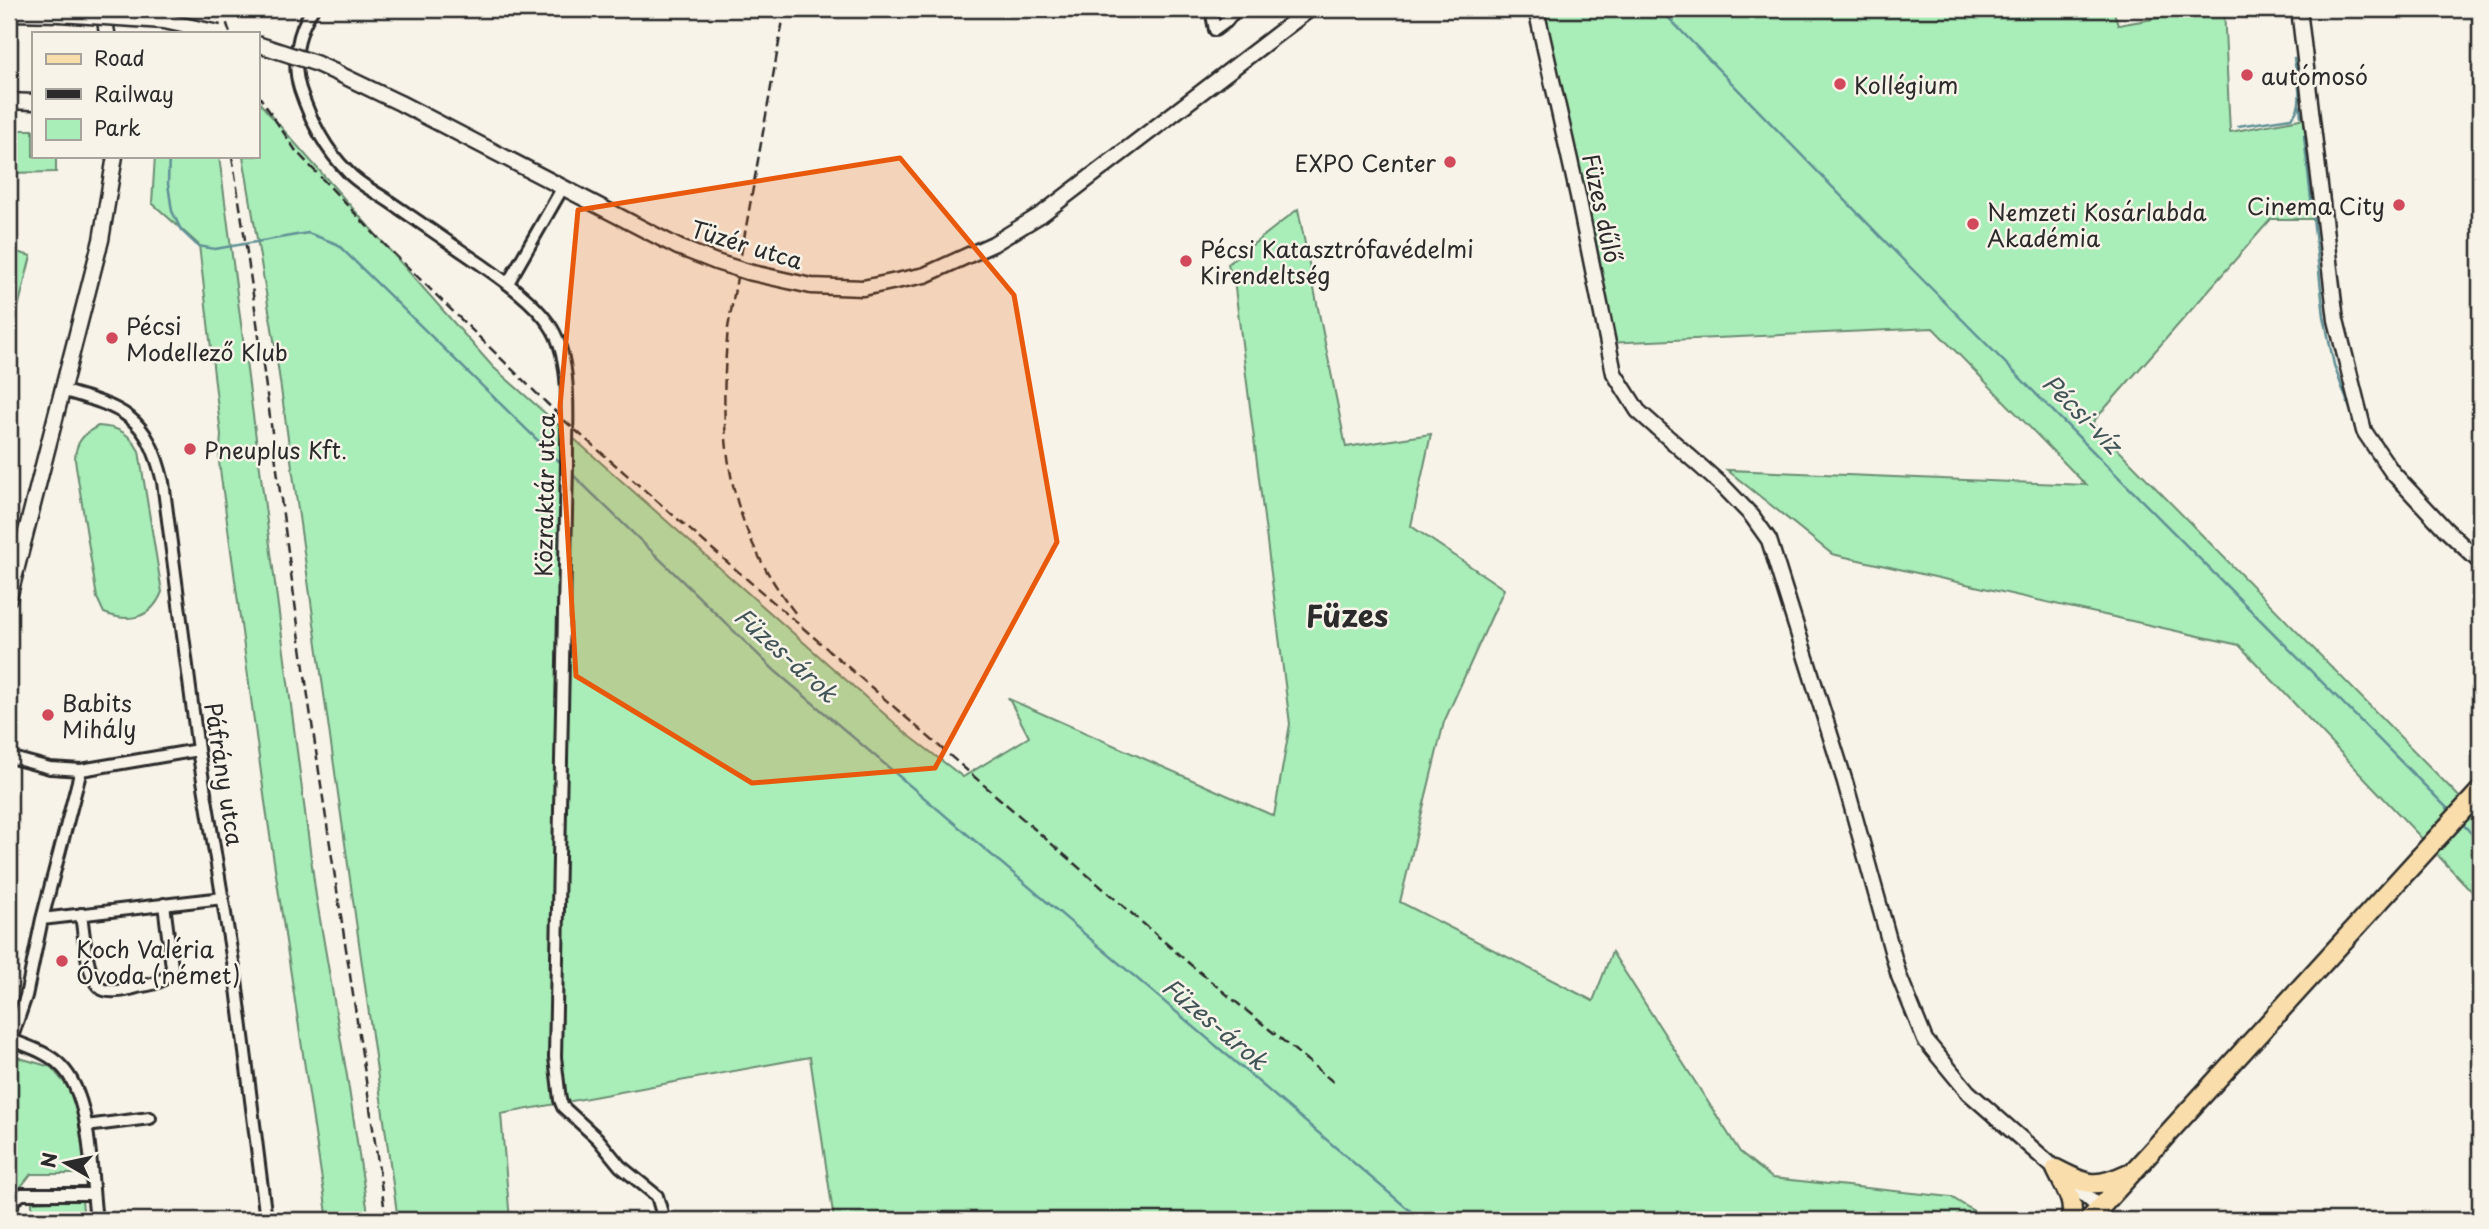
<svg xmlns="http://www.w3.org/2000/svg" width="2489" height="1229" viewBox="0 0 2489 1229" font-family="'Playpen Sans',sans-serif">
  <style>
    .green { fill: #a9edb8; stroke: #6a8c72; stroke-width: 2 }
    .lines { fill: none; stroke-linecap: round; stroke-linejoin: round }
    .stream { stroke: #609096; stroke-width: 2.5 }
    .minor-casing { stroke: #2b2b2b; stroke-width: 16 }
    .tertiary-casing { stroke: #2b2b2b; stroke-width: 19 }
    .primary-casing { stroke: #2b2b2b; stroke-width: 23 }
    .minor { stroke: #f7f3e8; stroke-width: 10 }
    .tertiary { stroke: #f7f3e8; stroke-width: 14 }
    .primary { stroke: #f9deab; stroke-width: 18 }
    .rail { stroke: #2b2b2b; stroke-width: 2.5; stroke-dasharray: 10 5; stroke-linecap: butt }
    .tertiary-bridge-casing { stroke: #2b2b2b; stroke-width: 19; stroke-linecap: butt }
    .tertiary-bridge { stroke: #f7f3e8; stroke-width: 14 }
    .marked { fill: #e8590c; fill-opacity: 0.2; stroke: #e8590c; stroke-width: 5; stroke-linejoin: round }
    .poi-dot { fill: #d1495b; stroke: #f7f3e8; stroke-width: 2.5 }
    .labels { text-anchor: middle; dominant-baseline: central; stroke-width: 5; stroke-linejoin: round; paint-order: stroke }
    .poi-label { font-size: 23px; fill: #2b2b2b; stroke: #f7f3e8; text-anchor: start }
    .street-label { font-size: 23px; fill: #2b2b2b; stroke: #f7f3e8 }
    .water-label { font-size: 24px; font-style: italic; fill: #415558; stroke: #f7f3e8 }
    .district-label { font-size: 30px; font-weight: bold; fill: #2b2b2b; stroke: #f7f3e8 }
  </style>
  <rect width="100%" height="100%" fill="#f7f3e8"/>
  <filter id="ink" filterUnits="userSpaceOnUse"><feTurbulence type="fractalNoise" baseFrequency=".0143" numOctaves="2"/><feDisplacementMap in="SourceGraphic" scale="14" xChannelSelector="R" yChannelSelector="G"/><feConvolveMatrix kernelMatrix="1 2 1 2 8 2 1 2 1" color-interpolation-filters="sRGB"/></filter>
  <g filter="url(#ink)">
    <!-- green -->
    <path class="green" d="M 1533,9 L 2113,9 L 2118,25 L 2210,9 L 2224,9 L 2230,132 L 2311,117 L 2312,219 L 2271,219 L 2092,423 L 2480,818 L 2480,900 L 2239,645 L 1832,554 L 1727,470 L 2086,485 L 1933,328 L 1607,343 Z
      M 257,100 L 493,367 L 907,734 L 963,777 L 1029,737 L 1009,699 L 1274,816 L 1290,724 L 1235,288 L 1228,264 L 1298,209 L 1346,447 L 1431,434 L 1411,526 L 1504,589 L 1444,722 L 1400,902 L 1593,1001 L 1612,952 L 1740,1152 L 1772,1178 L 1951,1197 L 1988,1220 L 834,1220 L 810,1057 L 501,1114 L 510,1220 L 398,1220 L 275,346 L 243,156 L 257,156 Z
      M 9,130 L 33,130 L 33,156 L 56,156 L 56,172 L 9,173 Z
      M 155,156 L 219,156 L 316,896 L 347,1076 L 369,1220 L 328,1220 L 265,802 L 219,462 L 221,435 L 199,245 L 152,203 Z
      M 9,250 L 31,256 L 9,344 Z
      M 98,426 C 119,427 129,433 139,451 L 162,592 C 151,619 129,623 104,613 L 97,598 L 75,460 C 75,443 83,434 98,426 Z
      M 9,1055 L 51,1067 L 78,1099 L 87,1174 L 31,1174 L 12,1198 L 9,1198 Z
      M 82,1200 L 84,1220 L 65,1220 L 65,1215 L 32,1216 L 32,1202 Z"/>
    <g class="lines">
      <!-- stream -->
      <path class="stream" d="M 1660,9 L 1908,265 L 2451,812
        M 172,19 L 174,9
        M 2300,106 L 2301,116
        M 2238,126 L 2291,118 C 2307,105 2296,76 2294,58
        M 2304,136 L 2324,316 L 2334,365 L 2354,420
        M 169,156 L 168,184 L 172,211 L 181,230 L 198,246 L 215,249 L 308,233 L 337,244 L 564,466
        M 2372,454 L 2377,463
        M 571,473 L 774,670 L 1421,1220
        M 2461,822 L 2480,843"/>
      <defs>
        <path id="minor" d="M 313,9 C 297,31 292,63 300,89 C 310,119 325,149 347,171 C 358,184 376,192 390,202 C 421,223 451,244 482,265 C 506,282 532,300 549,324 C 574,359 566,422 567,464 L 555,1057 L 560,1100 L 563,1107 L 598,1139 L 620,1166 L 657,1196 L 664,1220
          M 1211,9 L 1215,30 L 1226,22 L 1234,12 L 1232,9
          M 508,283 L 563,187
          M 61,390 C 124,408 147,415 163,482 L 198,750 L 236,980 L 266,1220
          M 9,757 L 50,768 L 81,770 L 198,750
          M 81,914 C 84,932 86,984 104,990 C 115,994 132,988 142,986 C 156,984 167,981 172,967 L 164,904
          M 42,919 L 223,898
          M 9,1039 C 26,1046 48,1052 61,1066 C 93,1097 90,1177 96,1220
          M 11,1040 L 26,996 L 42,919 L 81,770
          M 86,1126 L 150,1118
          M 10,1220 L 13,1200 L 22,1194 L 93,1194"/>
        <path id="tertiary" d="M 103,9 L 107,33
          M 1536,9 L 1578,196 L 1614,373 L 1638,411 L 1725,488 L 1752,516 L 1769,540 L 1845,782 L 1899,976 L 1925,1040 L 1968,1092 L 2100,1208
          M 2299,9 L 2336,320 L 2364,431 L 2392,472 L 2445,529 L 2480,562
          M 9,13 L 59,14
          M 335,72 L 400,103 L 678,247
          M 9,101 L 33,102
          M 748,272 L 811,286 L 863,288 L 925,275 L 993,244 L 1042,214 L 1310,9
          M 9,598 L 101,240 L 115,156"/>
        <path id="primary" d="M 2056,1169 C 2087,1185 2095,1189 2127,1174
          M 2056,1169 C 2063,1185 2077,1202 2070,1220
          M 2089,1220 L 2480,791"/>
      </defs>
      <!-- minor casing -->
      <use href="#minor" class="minor-casing"/>
      <!-- tertiary casing -->
      <use href="#tertiary" class="tertiary-casing"/>
      <!-- primary casing -->
      <use href="#primary" class="primary-casing"/>
      <!-- minor -->
      <use href="#minor" class="minor"/>
      <!-- tertiary -->
      <use href="#tertiary" class="tertiary"/>
      <!-- primary -->
      <use href="#primary" class="primary"/>
      <!-- rail -->
      <path class="rail" d="M 210,9 L 213,33
        M 222,9 L 230,33
        M 785,9 L 728,328 C 718,439 725,523 796,614
        M 257,93 L 296,151 L 382,242 L 566,422 L 1191,965 L 1337,1085
        M 232,156 C 261,335 282,516 308,696 C 333,871 362,1045 386,1220"/>
      <defs>
        <path id="tertiary-bridge" d="M 59,14 L 164,21 L 219,33
          M 257,44 L 315,63 L 335,72
          M 678,247 L 716,262 L 748,272"/>
      </defs>
      <!-- tertiary-bridge casing -->
      <use href="#tertiary-bridge" class="tertiary-bridge-casing"/>
      <!-- tertiary-bridge -->
      <use href="#tertiary-bridge" class="tertiary-bridge"/>
    </g>
  </g>
  <!-- marked area -->
  <path class="marked" d="M 900,158 L 1014,295 L 1057,542 L 935,768 L 752,783 L 576,676 L 560,406 L 578,210 Z"/>
  <!-- markers -->
  <g class="poi-dot">
    <circle cx="2247" cy="75" r="7"/>
    <circle cx="1840" cy="84" r="7"/>
    <circle cx="1450" cy="162" r="7"/>
    <circle cx="2399" cy="205" r="7"/>
    <circle cx="1973" cy="224" r="7"/>
    <circle cx="1186" cy="261" r="7"/>
    <circle cx="112" cy="338" r="7"/>
    <circle cx="190" cy="449" r="7"/>
    <circle cx="48" cy="715" r="7"/>
    <circle cx="62" cy="961" r="7"/>
  </g>
  <g class="labels">
    <!-- poi labels -->
    <g class="poi-label">
      <text x="2261" y="75">autómosó</text>
      <text x="1854" y="84">Kollégium</text>
      <text x="1436" y="162" text-anchor="end">EXPO Center</text>
      <text x="2385" y="205" text-anchor="end">Cinema City</text>
      <text x="1987" y="211">Nemzeti Kosárlabda<tspan x="1987" dy="26">Akadémia</tspan></text>
      <text x="1200" y="248">Pécsi Katasztrófavédelmi<tspan x="1200" dy="26">Kirendeltség</tspan></text>
      <text x="126" y="325">Pécsi<tspan x="126" dy="26">Modellező Klub</tspan></text>
      <text x="204" y="449">Pneuplus Kft.</text>
      <text x="62" y="702">Babits<tspan x="62" dy="26">Mihály</tspan></text>
      <text x="76" y="948">Koch Valéria<tspan x="76" dy="26">Óvoda (német)</tspan></text>
    </g>
    <!-- street labels -->
    <g class="street-label">
      <text transform="translate(1603 208) rotate(78)">Füzes dűlő</text>
      <text transform="translate(747 244) rotate(17)">Tüzér utca</text>
      <text transform="translate(544 495) rotate(-89)">Közraktár utca</text>
      <text transform="translate(225 774) rotate(81)">Páfrány utca</text>
    </g>
    <!-- water labels -->
    <g class="water-label">
      <text transform="translate(2083 413) rotate(45)">Pécsi-víz</text>
      <text transform="translate(787 654) rotate(42)">Füzes-árok</text>
      <text transform="translate(1216 1023) rotate(40)">Füzes-árok</text>
    </g>
    <!-- district labels -->
    <g class="district-label">
      <text x="1347" y="614">Füzes</text>
    </g>
  </g>
  <!-- margin -->
  <rect width="2489" height="1229" fill="none" stroke="#f7f3e8" stroke-width="35"/>
  <rect x="18" y="18" width="2454" height="1194" fill="none" stroke="#2b2b2b" stroke-width="2.5" filter="url(#ink)"/>
  <!-- legend -->
  <rect x="32" y="32" width="228" height="126" fill="#f7f3e8" stroke="#a5a39c" stroke-width="2"/>
  <rect x="46" y="54" width="35" height="10" fill="#f9deab" stroke="#a5a39c" stroke-width="2"/>
  <text x="94" y="66" font-size="21" fill="#2b2b2b">Road</text>
  <rect x="46" y="89" width="35" height="10" fill="#2b2b2b" stroke="#a5a39c" stroke-width="2"/>
  <text x="94" y="102" font-size="21" fill="#2b2b2b">Railway</text>
  <rect x="46" y="119" width="35" height="21" fill="#a9edb8" stroke="#a5a39c" stroke-width="2"/>
  <text x="94" y="136" font-size="21" fill="#2b2b2b">Park</text>
  <!-- north arrow -->
  <g transform="translate(66 1163) rotate(279)" stroke="#f7f3e8" stroke-width="5" paint-order="stroke">
  <path d="M0-5L12 26L0 18L-12 26Z" fill="#2b2b2b"/>
  <text y="-10" font-size="19" font-weight="bold" text-anchor="middle" fill="#2b2b2b">N</text>
  </g>
</svg>
